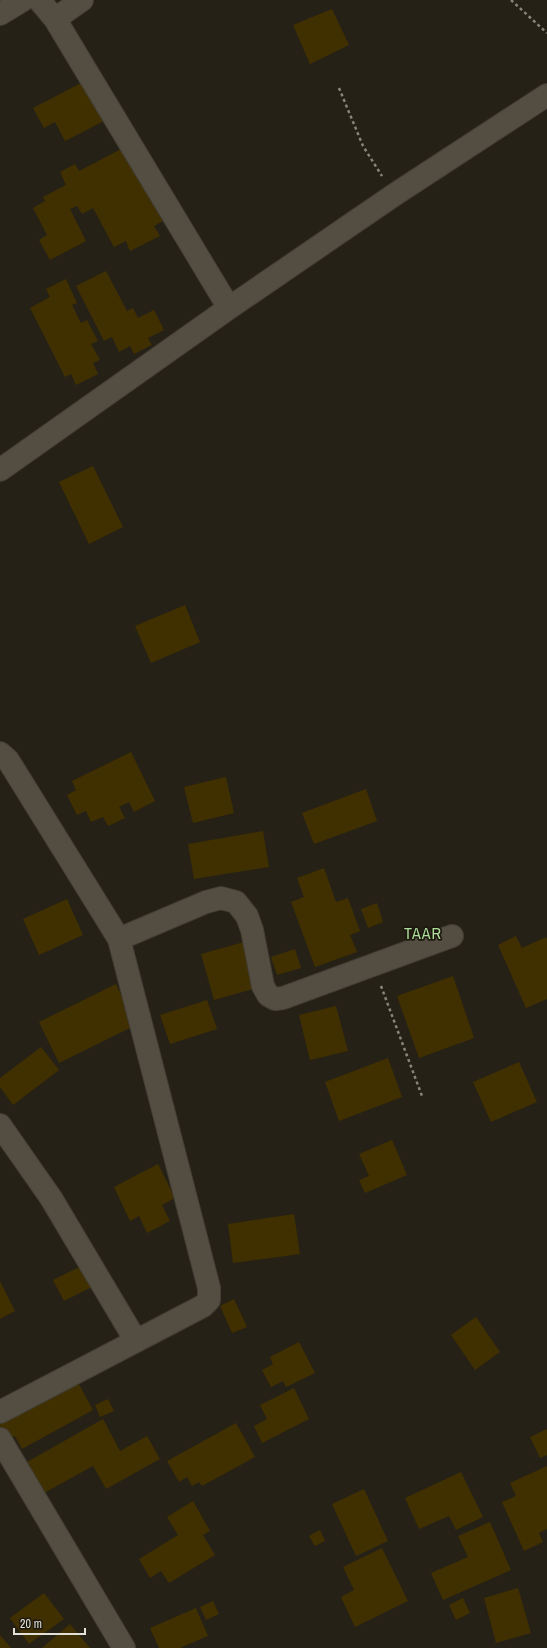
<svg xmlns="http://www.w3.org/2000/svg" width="547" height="1648" viewBox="0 0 547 1648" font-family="'Archivo Narrow',sans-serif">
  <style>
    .building { fill: #403000 }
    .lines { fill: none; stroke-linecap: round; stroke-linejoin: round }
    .minor-casing { stroke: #423e36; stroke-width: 24 }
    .path { stroke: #89857c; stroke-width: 2.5; stroke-dasharray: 3 3; stroke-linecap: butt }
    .minor { stroke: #534e41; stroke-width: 22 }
    .labels { text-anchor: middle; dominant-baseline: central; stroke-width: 3.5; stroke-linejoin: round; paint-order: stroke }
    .quarter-label { font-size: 16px; letter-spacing: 1px; fill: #afdd9c; stroke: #1c180d }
  </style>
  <rect width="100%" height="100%" fill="#262116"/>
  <!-- building -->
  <path class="building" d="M 332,9 L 349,45 L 310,64 L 293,25 Z
    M 83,82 L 104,121 L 65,141 L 55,122 L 44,128 L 33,108 Z
    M 127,146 L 165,220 L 154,226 L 160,236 L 130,251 L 126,241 L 114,247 L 93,208 L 82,214 L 77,206 L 70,209 L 86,241 L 50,260 L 39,240 L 47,235 L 33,208 L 45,201 L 43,197 L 66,185 L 60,172 L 75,164 L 79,171 Z
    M 106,271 L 127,311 L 133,308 L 138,318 L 154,310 L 164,330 L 148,338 L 152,345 L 134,354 L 130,346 L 119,352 L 112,337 L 104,341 L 76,286 Z
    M 66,279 L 77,303 L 72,305 L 81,323 L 87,320 L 98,341 L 91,344 L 100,360 L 93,363 L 98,374 L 76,385 L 71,374 L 65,377 L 30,308 L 50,297 L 46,289 Z
    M 93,466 L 123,527 L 89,544 L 59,482 Z
    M 185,605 L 200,642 L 151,663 L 135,626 Z
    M 131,752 L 155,801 L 134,812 L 129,802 L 119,807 L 125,818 L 108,826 L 103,817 L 91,822 L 86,811 L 77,815 L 67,795 L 76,790 L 72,781 Z
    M 226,777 L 234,813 L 193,823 L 184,787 Z
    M 366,789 L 377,821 L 314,844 L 302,813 Z
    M 263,831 L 269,867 L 194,879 L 188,844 Z
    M 324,868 L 336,902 L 348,898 L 360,931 L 350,935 L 357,952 L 315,967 L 291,902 L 304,897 L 297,878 Z
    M 67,899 L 83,935 L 39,955 L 23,919 Z
    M 377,903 L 383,922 L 368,928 L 361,909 Z
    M 516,936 L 522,948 L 546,937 L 547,939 L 547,999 L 526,1008 L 498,945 Z
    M 244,942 L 257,988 L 214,1000 L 201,954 Z
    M 295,949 L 301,968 L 277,975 L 271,957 Z
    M 453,976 L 474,1038 L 419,1058 L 397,996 Z
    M 116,984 L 136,1025 L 59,1063 L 39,1022 Z
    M 207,1000 L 217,1029 L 170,1044 L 160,1015 Z
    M 336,1006 L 348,1051 L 310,1060 L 299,1015 Z
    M 41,1047 L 59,1070 L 13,1105 L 0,1087 L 0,1078 Z
    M 388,1058 L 402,1097 L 339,1121 L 325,1082 Z
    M 519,1062 L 537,1102 L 491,1122 L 473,1082 Z
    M 392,1140 L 407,1175 L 365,1193 L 359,1180 L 369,1176 L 359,1154 Z
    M 158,1164 L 175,1198 L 162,1205 L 170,1221 L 147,1233 L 139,1216 L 130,1221 L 114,1187 Z
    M 294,1214 L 300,1254 L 233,1263 L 228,1224 Z
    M 83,1265 L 94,1286 L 64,1301 L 53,1280 Z
    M 0,1281 L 15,1311 L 0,1319 Z
    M 234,1299 L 247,1327 L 232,1333 L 220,1306 Z
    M 476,1317 L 500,1352 L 475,1370 L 451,1335 Z
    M 299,1342 L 315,1373 L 286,1387 L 283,1381 L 271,1387 L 262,1370 L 273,1364 L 270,1357 Z
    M 75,1377 L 93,1410 L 22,1449 L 15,1436 L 7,1440 L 0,1428 L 0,1419 Z
    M 294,1388 L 309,1419 L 262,1443 L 254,1426 L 267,1419 L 260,1405 Z
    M 108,1399 L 114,1411 L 100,1417 L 95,1405 Z
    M 103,1419 L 120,1451 L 147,1436 L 160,1459 L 106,1489 L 93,1466 L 44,1493 L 27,1462 Z
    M 236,1423 L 255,1457 L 202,1486 L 199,1482 L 192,1486 L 187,1477 L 179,1482 L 167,1461 Z
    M 547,1429 L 547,1455 L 540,1458 L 530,1437 Z
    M 547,1466 L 547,1529 L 539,1533 L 543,1542 L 524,1551 L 502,1502 L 516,1496 L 510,1483 Z
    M 461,1472 L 483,1517 L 456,1530 L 449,1516 L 419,1529 L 405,1498 Z
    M 364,1489 L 388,1541 L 356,1556 L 332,1504 Z
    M 193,1501 L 210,1531 L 203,1535 L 215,1555 L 169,1583 L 161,1571 L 150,1578 L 139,1559 L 178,1535 L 167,1517 Z
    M 490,1522 L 511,1570 L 443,1600 L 431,1573 L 468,1557 L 458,1536 Z
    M 320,1530 L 325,1541 L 315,1546 L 309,1536 Z
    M 382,1548 L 408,1601 L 355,1627 L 341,1597 L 354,1590 L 343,1567 Z
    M 518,1588 L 531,1633 L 496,1643 L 484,1598 Z
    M 44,1593 L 64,1619 L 29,1644 L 10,1618 Z
    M 463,1598 L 470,1613 L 456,1620 L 449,1605 Z
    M 213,1601 L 219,1614 L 206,1620 L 200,1607 Z
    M 196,1608 L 208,1636 L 180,1648 L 159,1648 L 150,1628 Z
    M 70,1624 L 90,1648 L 42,1648 Z
    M 0,1635 L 11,1648 L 0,1648 Z"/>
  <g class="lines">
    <defs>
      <path id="minor" d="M 39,0 L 55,19 L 229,308
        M 0,14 L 23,0
        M 55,19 L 82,0
        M 0,470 L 229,308 L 394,195 L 547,95
        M 0,753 L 8,760 L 119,939 L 209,1288 L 209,1300 L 203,1306 L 0,1412
        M 119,939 L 206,902 L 221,898 L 236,902 L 247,916 L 252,930 L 263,986 L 268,995 L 275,999 L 283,998 L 452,936
        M 0,1125 L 51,1198 L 136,1341
        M 0,1439 L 124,1648"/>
    </defs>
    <!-- minor casing -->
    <use href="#minor" class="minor-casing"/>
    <!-- path -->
    <path class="path" d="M 511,0 L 547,33
      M 339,88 L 363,146 L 382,176
      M 381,986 L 422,1096"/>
    <!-- minor -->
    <use href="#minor" class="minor"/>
  </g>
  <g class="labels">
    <!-- quarter labels -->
    <g class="quarter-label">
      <text x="423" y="933">TAAR</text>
    </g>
  </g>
  <!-- scale -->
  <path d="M14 1628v6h71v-6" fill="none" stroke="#e3e0d8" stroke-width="2"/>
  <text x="20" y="1628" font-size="12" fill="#e3e0d8" stroke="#1c180d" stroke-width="3" paint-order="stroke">20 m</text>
</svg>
